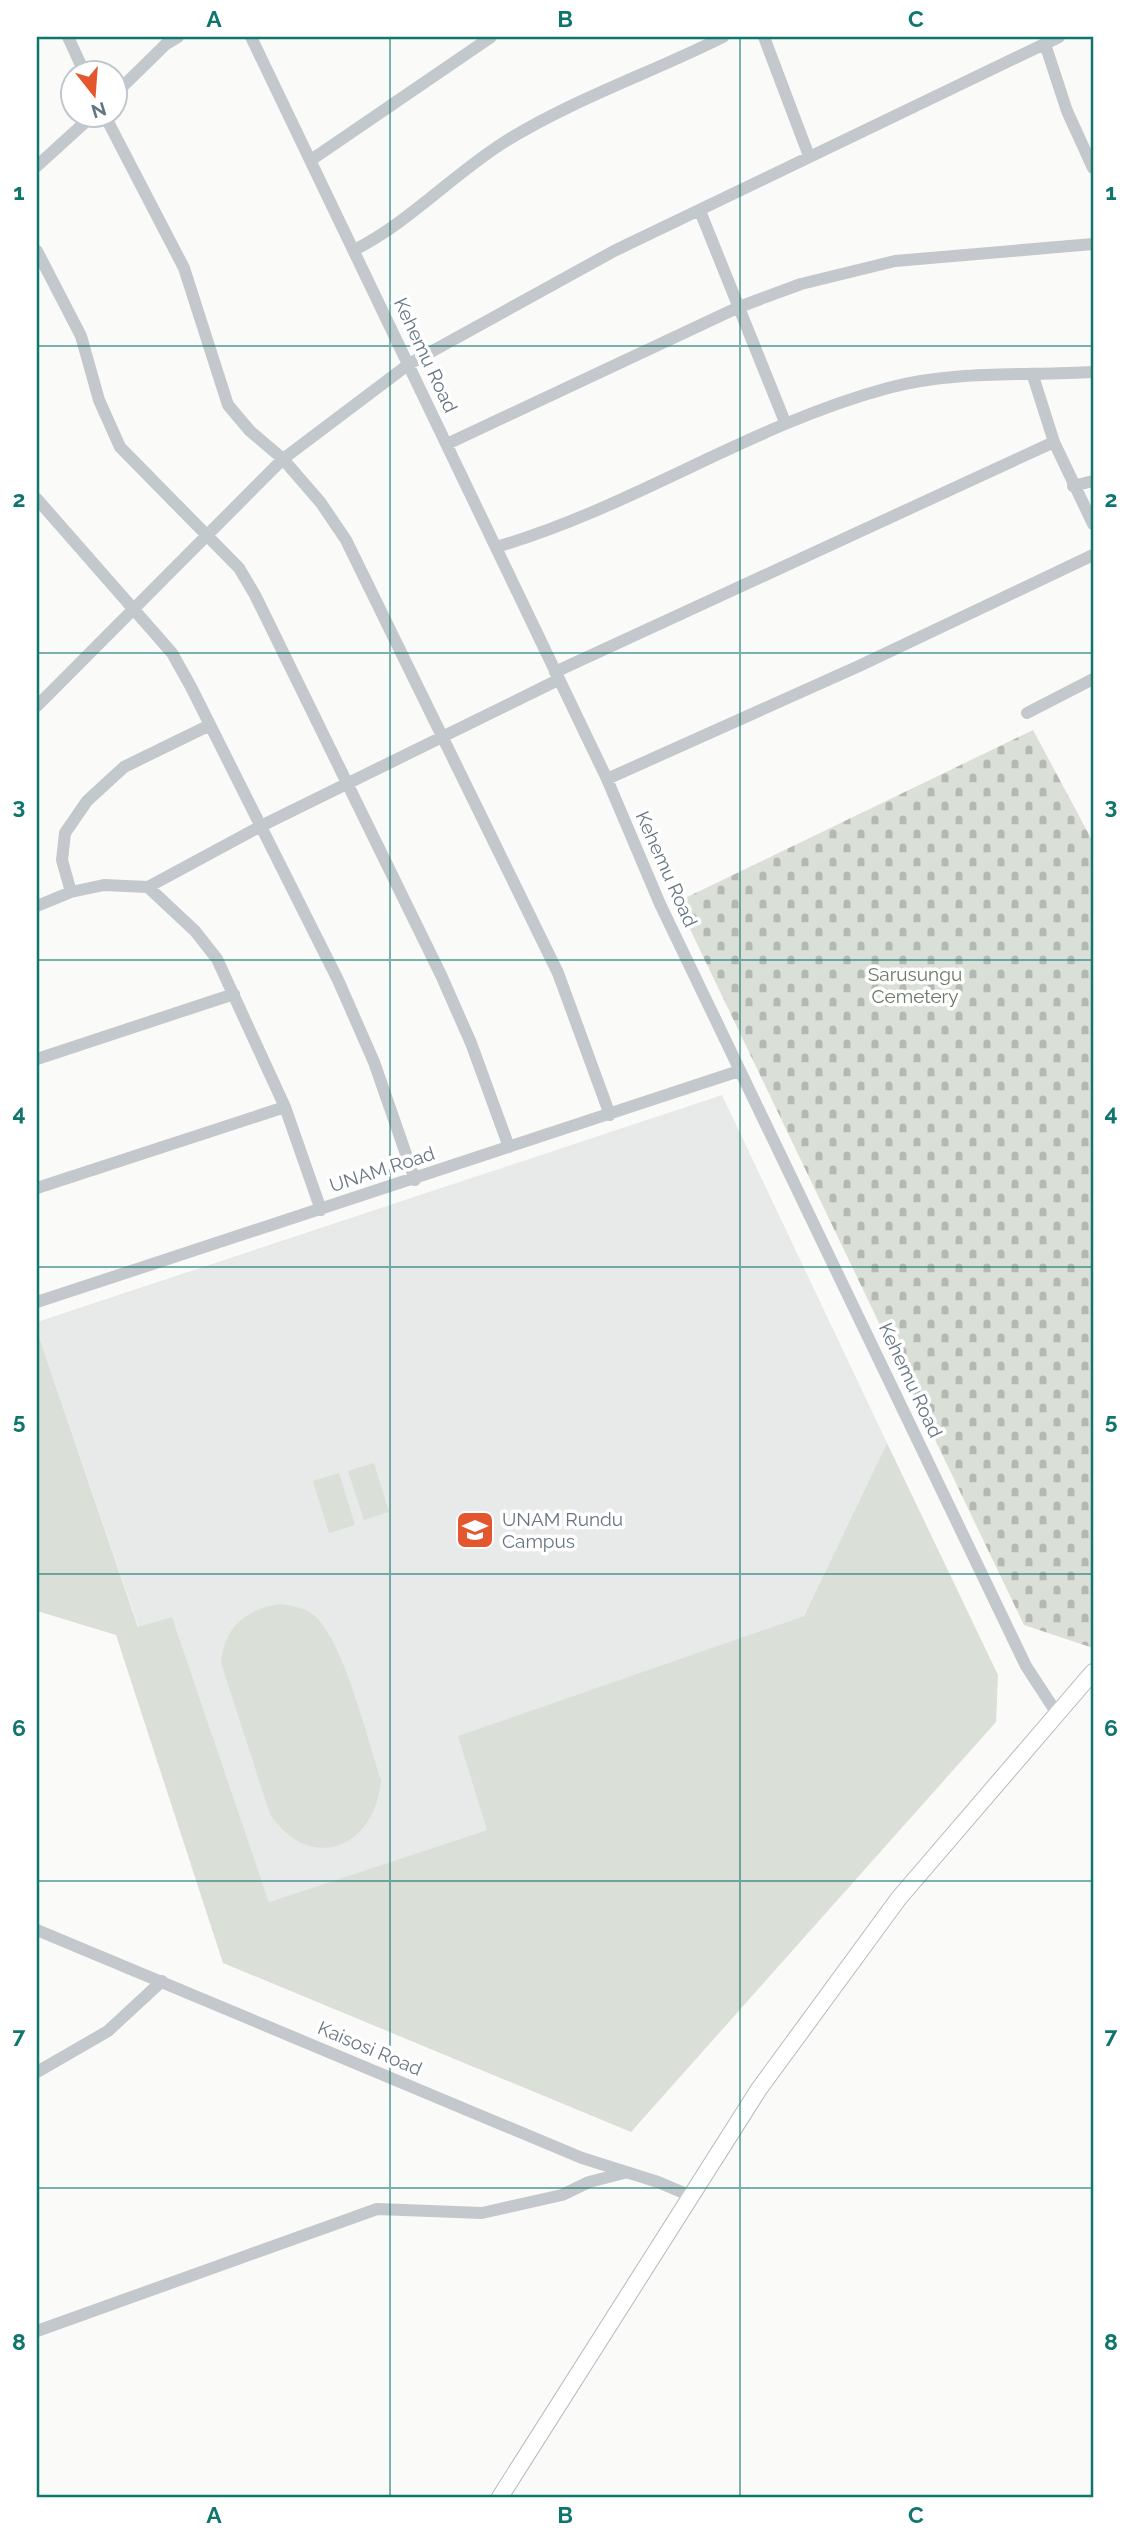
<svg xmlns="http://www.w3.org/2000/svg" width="1130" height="2534" viewBox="0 0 1130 2534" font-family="Raleway,sans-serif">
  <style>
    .built { fill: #e8e9e9 }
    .green { fill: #dadfd7 }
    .cemetery { fill: url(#cemetery-stones) }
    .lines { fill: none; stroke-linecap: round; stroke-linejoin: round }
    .major-casing { stroke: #b5babe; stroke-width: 18 }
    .minor { stroke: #c3c8cc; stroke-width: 12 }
    .major { stroke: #fff; stroke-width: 16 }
    .grid { fill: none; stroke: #0f766e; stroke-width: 2; stroke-opacity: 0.55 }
    .labels { text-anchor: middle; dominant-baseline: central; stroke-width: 7; stroke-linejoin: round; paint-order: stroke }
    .street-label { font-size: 19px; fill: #657683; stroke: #fff }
    .park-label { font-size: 19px; fill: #687a64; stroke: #fff }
    .poi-label { font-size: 19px; fill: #657683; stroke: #fff; text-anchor: start }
    .neatline { fill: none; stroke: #0f766e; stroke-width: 2.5 }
    .grid-label { font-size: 23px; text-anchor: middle; font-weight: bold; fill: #0f766e }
  </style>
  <defs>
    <pattern id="cemetery-stones" width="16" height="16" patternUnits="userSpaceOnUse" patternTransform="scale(1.75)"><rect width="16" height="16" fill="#dadfd7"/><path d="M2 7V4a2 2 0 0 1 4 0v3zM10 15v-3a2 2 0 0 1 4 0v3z" fill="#b4b9b4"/></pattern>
  </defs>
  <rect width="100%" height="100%" fill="#fafaf8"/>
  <!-- built -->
  <path class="built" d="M 722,1095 L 887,1443 L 804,1616 L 459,1736 L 487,1830 L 269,1902 L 172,1617 L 139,1628 L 37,1331 L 37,1322 Z"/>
  <!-- green -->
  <path class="green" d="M 37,1331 L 138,1627 L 172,1617 L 269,1902 L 487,1830 L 458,1736 L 804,1616 L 887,1443 L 998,1675 L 996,1722 L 631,2132 L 223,1963 L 116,1635 L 37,1611 Z
    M 374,1463 L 389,1512 L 364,1520 L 348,1471 Z
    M 339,1473 L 355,1525 L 329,1533 L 313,1481 Z
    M 280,1604 C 292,1606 306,1608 315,1616 C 345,1645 367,1738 381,1780 C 375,1849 310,1874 270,1814 L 221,1663 C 224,1627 246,1609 280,1604 Z"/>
  <!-- cemetery -->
  <path class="cemetery" d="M 1033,730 L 1093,842 L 1093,1648 L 1024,1625 L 677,902 Z"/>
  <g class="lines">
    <defs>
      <path id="major" d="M 500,2497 L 759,2089 L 899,1898 L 1093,1672"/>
    </defs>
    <!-- major casing -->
    <use href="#major" class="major-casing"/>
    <!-- minor -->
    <path class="minor" d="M 68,37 L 85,74
      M 251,37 L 607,779 L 660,904 L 1026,1666 L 1056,1712
      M 764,37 L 809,156
      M 1045,44 L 1067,111 L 1093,168
      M 116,93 L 166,44 L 178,37
      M 105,116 L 184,268 L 228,405 L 250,431 L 283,459 L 321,503 L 346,540 L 558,973 L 610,1115
      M 311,160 L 491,37
      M 37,166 L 92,116
      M 700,211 L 785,422
      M 354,250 C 410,222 453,174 506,141 C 574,99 651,73 723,37
      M 37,251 L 81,336 L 99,400 L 120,447 L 239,568 L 255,595 L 441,975 L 471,1043 L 509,1147
      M 1033,376 L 1054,442 L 1093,524
      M 447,444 L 739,307 L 801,284 L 895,261 L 1093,244
      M 1073,486 L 1093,481
      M 37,499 L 172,653 L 191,687 L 338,980 L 374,1062 L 415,1180
      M 496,547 C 632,508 750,425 888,388 C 953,370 1026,376 1093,372
      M 555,672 L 1054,442
      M 37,706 L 283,459 L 409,364 L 614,251 L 1059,37
      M 1027,713 L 1093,679
      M 607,779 L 859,666 L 1093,555
      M 148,887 L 195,931 L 217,959 L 285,1107 L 321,1210
      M 71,892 L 62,860 L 65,833 L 87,801 L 124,767 L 210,725
      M 37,906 L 71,892 L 104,885 L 148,887 L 261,826 L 558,680
      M 37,1059 L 234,994
      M 37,1188 L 285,1107
      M 37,1302 L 739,1071
      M 37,1930 L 582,2158 L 658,2182 L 691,2196
      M 37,2072 L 108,2031 L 162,1981
      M 37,2331 L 377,2209 L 482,2213 L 562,2195 L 589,2182 L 624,2173"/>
    <!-- major -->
    <use href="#major" class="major"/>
  </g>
  <!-- grid -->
  <path class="grid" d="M 390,37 L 390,2497M 740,37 L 740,2497M 37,346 L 1093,346M 37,653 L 1093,653M 37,960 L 1093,960M 37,1267 L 1093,1267M 37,1574 L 1093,1574M 37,1881 L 1093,1881M 37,2188 L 1093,2188"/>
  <!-- icons -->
  <defs>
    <symbol id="school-square" viewBox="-11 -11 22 22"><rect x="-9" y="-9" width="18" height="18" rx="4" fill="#e4572e" stroke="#fff"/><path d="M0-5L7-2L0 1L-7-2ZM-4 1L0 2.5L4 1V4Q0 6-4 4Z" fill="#fff"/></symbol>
  </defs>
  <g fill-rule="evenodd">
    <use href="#school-square" x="453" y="1508" width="44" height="44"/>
  </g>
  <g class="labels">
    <!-- street labels -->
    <g class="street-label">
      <text transform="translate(426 355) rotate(65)">Kehemu Road</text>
      <text transform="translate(667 869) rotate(66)">Kehemu Road</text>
      <text transform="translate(382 1169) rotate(-18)">UNAM Road</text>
      <text transform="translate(911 1380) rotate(65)">Kehemu Road</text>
      <text transform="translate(370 2048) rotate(23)">Kaisosi Road</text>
    </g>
    <!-- park labels -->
    <g class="park-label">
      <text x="915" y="974">Sarusungu<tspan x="915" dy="22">Cemetery</tspan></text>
    </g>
    <!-- poi labels -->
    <g class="poi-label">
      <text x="502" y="1519">UNAM Rundu<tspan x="502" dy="22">Campus</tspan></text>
    </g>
  </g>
  <!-- border -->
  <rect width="1130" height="2534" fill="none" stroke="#ffffff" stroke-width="77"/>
  <!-- north arrow -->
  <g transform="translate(94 94) rotate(163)"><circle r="33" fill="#ffffff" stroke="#c1c8cd" stroke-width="2"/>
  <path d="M0-5L12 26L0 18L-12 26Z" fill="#e4572e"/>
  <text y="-10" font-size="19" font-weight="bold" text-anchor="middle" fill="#657683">N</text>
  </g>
  <rect x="38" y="38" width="1054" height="2458" class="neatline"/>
  <g class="grid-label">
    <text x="214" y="27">A</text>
    <text x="565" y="27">B</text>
    <text x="916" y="27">C</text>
    <text x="19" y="200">1</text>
    <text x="1111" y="200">1</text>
    <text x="19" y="507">2</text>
    <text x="1111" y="507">2</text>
    <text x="19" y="814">3</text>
    <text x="1111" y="814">3</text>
    <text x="19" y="1121">4</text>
    <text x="1111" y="1121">4</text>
    <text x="19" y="1429">5</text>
    <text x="1111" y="1429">5</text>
    <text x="19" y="1736">6</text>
    <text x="1111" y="1736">6</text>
    <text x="19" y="2043">7</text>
    <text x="1111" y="2043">7</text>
    <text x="19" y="2350">8</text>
    <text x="1111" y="2350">8</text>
    <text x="214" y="2523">A</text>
    <text x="565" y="2523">B</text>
    <text x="916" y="2523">C</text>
  </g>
</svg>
